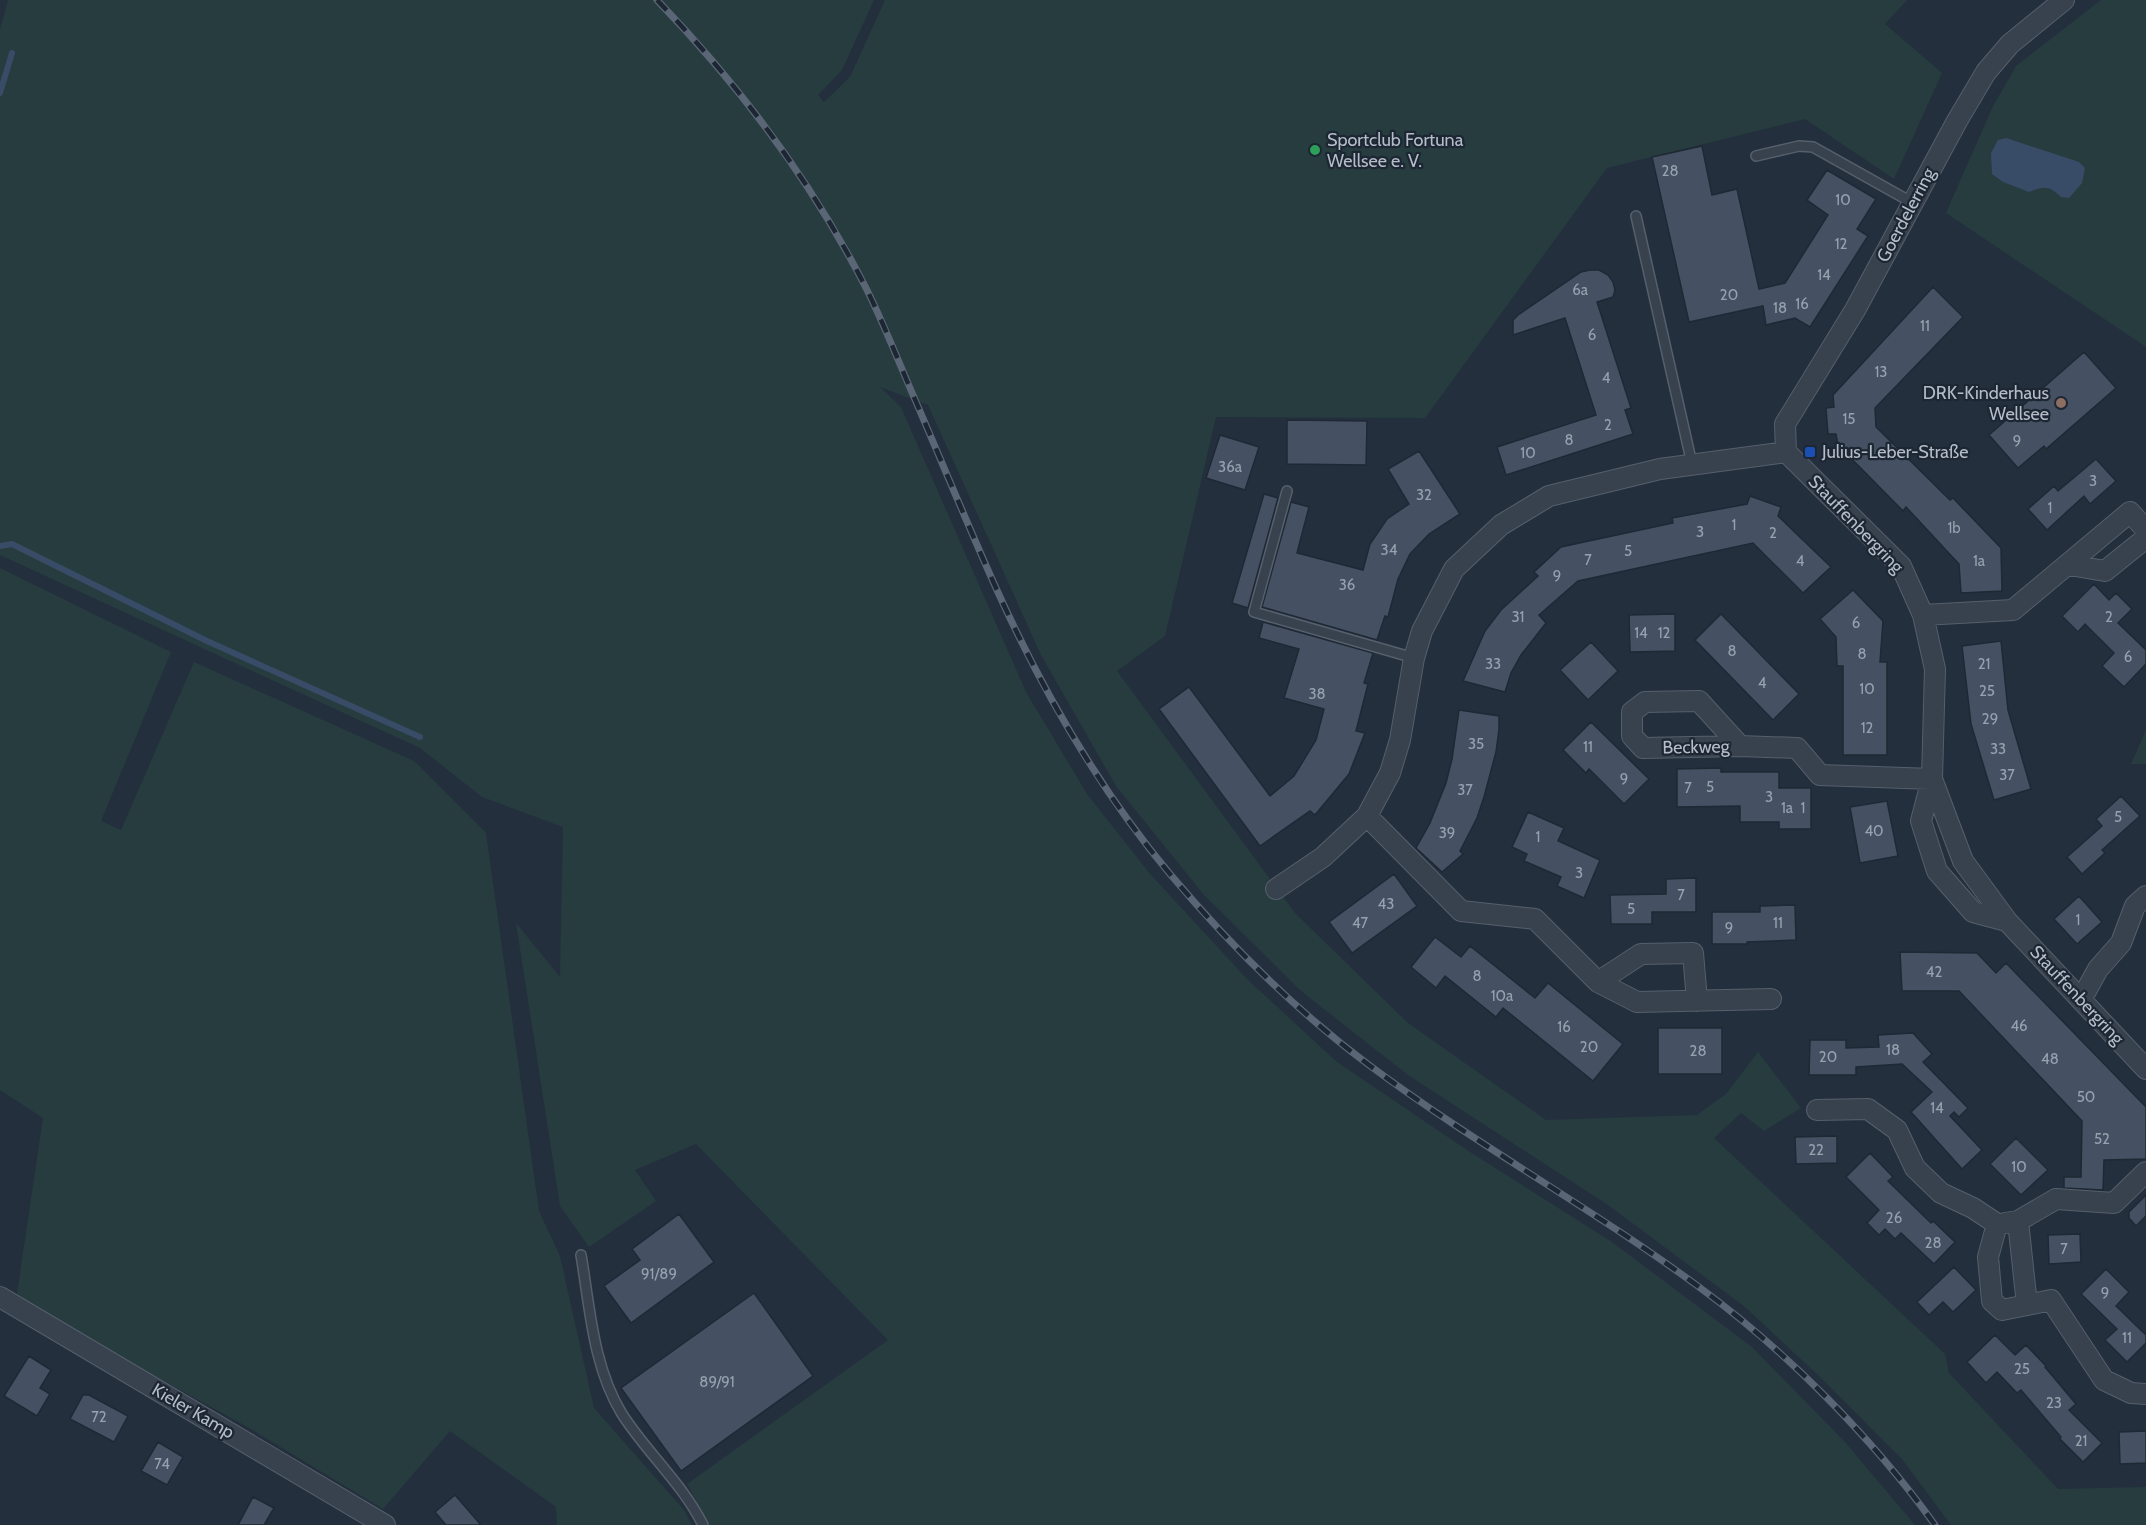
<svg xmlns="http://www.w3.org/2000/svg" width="2146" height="1525" viewBox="0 0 2146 1525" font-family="Cabin,sans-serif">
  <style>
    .green { fill: #263c3f }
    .water { fill: #394c67 }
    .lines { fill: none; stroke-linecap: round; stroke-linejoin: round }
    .stream { stroke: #394c67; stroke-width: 6 }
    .building { fill: #455162; stroke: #1f2835; stroke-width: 1.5 }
    .lane-casing { stroke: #565f6c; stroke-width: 12 }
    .street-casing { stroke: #565f6c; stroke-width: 22 }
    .lane { stroke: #38414e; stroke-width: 9 }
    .street { stroke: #38414e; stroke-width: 20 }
    .rail-casing { stroke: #5a6575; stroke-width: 7 }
    .rail { stroke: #1d2633; stroke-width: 4.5; stroke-dasharray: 14; stroke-linecap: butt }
    .leisure-dot { fill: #2e9e5b; stroke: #1d2633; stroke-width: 2 }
    .education-dot { fill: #8d6e63; stroke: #1d2633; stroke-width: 2 }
    .transit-dot { fill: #1a4fb4; stroke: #1d2633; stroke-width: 2 }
    .labels { text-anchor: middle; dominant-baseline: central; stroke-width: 4.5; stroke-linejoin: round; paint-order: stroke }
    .number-label { font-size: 15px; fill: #98a1af }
    .poi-label { font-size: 18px; fill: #b4bcc9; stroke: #1d2633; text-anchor: start }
    .street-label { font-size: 18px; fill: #b4bcc9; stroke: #1d2633 }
  </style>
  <rect width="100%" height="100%" fill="#242f3e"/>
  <!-- green -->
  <path class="green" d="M 8,0 L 874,0 L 842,70 L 818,95 L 824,102 L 850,77 L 885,0 L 1907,0 L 1885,24 L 1942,73 L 1894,179 L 1805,119 L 1607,168 L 1425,418 L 1216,417 L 1165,636 L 1117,671 L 1295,913 L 1408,1023 L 1546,1120 L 1697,1115 L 1726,1094 L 1758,1052 L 1801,1108 L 1764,1131 L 1741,1113 L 1714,1138 L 1945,1354 L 1949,1373 L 2058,1489 L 2146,1487 L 2146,1525 L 1951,1525 L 1902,1459 L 1819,1376 L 1745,1307 L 1608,1205 L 1408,1075 L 1301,991 L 1204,895 L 1116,786 L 1041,655 L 928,405 L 880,387 L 901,407 L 1026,692 L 1087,794 L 1151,875 L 1248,980 L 1337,1062 L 1470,1152 L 1612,1242 L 1752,1347 L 1845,1442 L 1915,1525 L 710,1525 L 687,1484 L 888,1340 L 696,1144 L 635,1170 L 656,1201 L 589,1247 L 560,1206 L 516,923 L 560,977 L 563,827 L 482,797 L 420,748 L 0,555 L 0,29 Z
    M 2101,0 L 2146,0 L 2146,347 L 1946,213 L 1993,106 L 2016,66 Z
    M 0,568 L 171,652 L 101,821 L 121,830 L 194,662 L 414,761 L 486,833 L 539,1211 L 560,1256 L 594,1408 L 684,1510 L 692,1525 L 557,1525 L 556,1507 L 450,1431 L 383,1509 L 244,1425 L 16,1300 L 43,1118 L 0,1090 Z
    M 2146,730 L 2146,764 L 2131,764 Z"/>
  <!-- water -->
  <path class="water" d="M 2006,138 L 2079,162 L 2085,168 L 2082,183 L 2069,198 L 2061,197 C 2049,185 2044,186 2029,192 L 2003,182 L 1992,174 L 1991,153 L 1998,140 Z"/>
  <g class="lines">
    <!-- stream -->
    <path class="stream" d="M 0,93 L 12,53
      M 0,546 L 12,544 L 207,641 L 420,737"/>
  </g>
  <!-- building -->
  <path class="building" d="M 1702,146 L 1712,195 L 1737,189 L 1759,289 L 1785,283 L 1828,215 L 1807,200 L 1827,170 L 1876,199 L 1857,229 L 1868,236 L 1810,327 L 1795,318 L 1766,325 L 1763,306 L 1689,322 L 1652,157 Z
    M 1590,270 L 1599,270 L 1608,275 L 1613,282 L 1615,290 L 1613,297 L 1597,302 L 1631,408 L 1625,410 L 1633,434 L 1506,475 L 1497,447 L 1596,415 L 1565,318 L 1513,335 L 1513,320 L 1518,315 L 1581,272 Z
    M 1933,287 L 1963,317 L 1875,408 L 1876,427 L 1950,500 L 1953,498 L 2001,548 L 2002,591 L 1961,593 L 1959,564 L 1906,507 L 1903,511 L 1838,445 L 1836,434 L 1828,434 L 1826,408 L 1834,407 L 1833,395 Z
    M 2084,352 L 2116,388 L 2046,449 L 2044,446 L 2018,468 L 1989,435 Z
    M 1287,420 L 1367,421 L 1366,465 L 1287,464 Z
    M 1220,435 L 1259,447 L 1245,490 L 1206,478 Z
    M 1419,451 L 1460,514 L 1429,534 L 1410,554 L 1398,579 L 1388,617 L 1385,616 L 1377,640 L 1262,607 L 1291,502 L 1309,507 L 1297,553 L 1363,570 L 1370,544 L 1383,525 L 1387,519 L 1409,504 L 1388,469 Z
    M 2096,459 L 2116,481 L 2090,504 L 2084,496 L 2047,530 L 2028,509 L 2054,486 L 2058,491 Z
    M 1264,494 L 1278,498 L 1248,608 L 1232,603 Z
    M 1750,496 L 1781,507 L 1778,516 L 1831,567 L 1803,593 L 1753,543 L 1578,581 L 1539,615 L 1546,623 L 1521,655 L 1511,673 L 1505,692 L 1463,681 L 1485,631 L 1501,610 L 1538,576 L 1534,572 L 1561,547 L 1673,523 L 1672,518 L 1747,504 Z
    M 2094,584 L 2109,600 L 2116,593 L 2132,609 L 2118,623 L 2146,650 L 2146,664 L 2124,687 L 2102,666 L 2114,653 L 2085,624 L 2078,632 L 2062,616 Z
    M 1853,590 L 1883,621 L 1880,662 L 1887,662 L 1887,755 L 1843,755 L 1843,666 L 1837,666 L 1836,637 L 1820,619 Z
    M 1675,614 L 1675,651 L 1630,652 L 1629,615 Z
    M 1721,614 L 1799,694 L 1773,720 L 1695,640 Z
    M 1263,622 L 1373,653 L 1364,683 L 1368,684 L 1356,731 L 1365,733 L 1349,774 L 1315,815 L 1310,811 L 1260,846 L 1159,709 L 1189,687 L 1270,796 L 1294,776 L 1316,740 L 1324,709 L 1284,698 L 1299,649 L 1259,638 Z
    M 2001,641 L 2008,710 L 2031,789 L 1994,800 L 1971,724 L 1962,646 Z
    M 1591,642 L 1618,671 L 1588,700 L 1560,670 Z
    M 1459,710 L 1499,716 L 1499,729 L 1496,752 L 1484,797 L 1477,818 L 1460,851 L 1463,854 L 1442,872 L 1416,848 L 1430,823 L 1446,783 L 1452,759 Z
    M 1591,722 L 1649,779 L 1624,804 L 1589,769 L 1586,773 L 1563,750 Z
    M 1721,768 L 1721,772 L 1779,772 L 1779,788 L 1811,788 L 1811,829 L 1779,829 L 1779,822 L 1740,822 L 1740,806 L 1677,807 L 1677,769 Z
    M 2121,796 L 2140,816 L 2102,850 L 2105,853 L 2082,874 L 2067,857 L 2102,826 L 2096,819 Z
    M 1887,801 L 1898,856 L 1860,863 L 1850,807 Z
    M 1528,812 L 1564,828 L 1558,841 L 1600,860 L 1584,898 L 1557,886 L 1561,877 L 1524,861 L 1527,854 L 1512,847 Z
    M 1394,874 L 1417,906 L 1352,953 L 1329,922 Z
    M 1696,878 L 1696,912 L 1652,912 L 1652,924 L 1611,924 L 1610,895 L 1666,894 L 1666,879 Z
    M 2079,896 L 2102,922 L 2077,944 L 2054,919 Z
    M 1795,905 L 1796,940 L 1747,942 L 1747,944 L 1712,944 L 1712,912 L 1760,912 L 1760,906 Z
    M 1435,937 L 1461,957 L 1470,946 L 1535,998 L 1548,983 L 1623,1044 L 1593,1081 L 1503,1008 L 1496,1017 L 1445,976 L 1436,988 L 1411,967 Z
    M 1900,952 L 1977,953 L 1996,973 L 2006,963 L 2146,1107 L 2146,1159 L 2104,1160 L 2103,1190 L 2064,1188 L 2064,1177 L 2081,1177 L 2082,1121 L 1959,991 L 1902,991 Z
    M 1658,1028 L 1722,1028 L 1722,1074 L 1658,1074 Z
    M 1913,1033 L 1932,1054 L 1923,1062 L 1968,1108 L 1959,1117 L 1954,1112 L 1950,1116 L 1982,1150 L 1962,1169 L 1911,1112 L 1932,1092 L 1902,1064 L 1856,1067 L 1856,1075 L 1809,1075 L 1810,1040 L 1846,1040 L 1846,1048 L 1879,1047 L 1878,1035 Z
    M 1837,1136 L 1837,1163 L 1796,1164 L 1795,1137 Z
    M 2016,1138 L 2048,1170 L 2021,1195 L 1990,1164 Z
    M 1870,1153 L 1893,1177 L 1888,1181 L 1931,1223 L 1933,1221 L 1955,1242 L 1934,1264 L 1901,1233 L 1895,1239 L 1885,1229 L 1879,1235 L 1867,1223 L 1879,1210 L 1846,1177 Z
    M 2146,1195 L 2146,1216 L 2136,1226 L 2129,1218 L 2129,1212 Z
    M 679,1214 L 714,1262 L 631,1323 L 604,1286 L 640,1260 L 632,1249 Z
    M 2080,1234 L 2081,1262 L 2049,1264 L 2048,1235 Z
    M 1954,1267 L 1976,1290 L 1953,1312 L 1943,1302 L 1929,1315 L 1917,1302 Z
    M 2106,1269 L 2129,1292 L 2116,1306 L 2146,1335 L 2146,1343 L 2127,1362 L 2105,1340 L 2117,1329 L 2081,1294 Z
    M 754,1293 L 813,1376 L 681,1471 L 621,1388 Z
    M 1995,1335 L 2015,1355 L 2026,1345 L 2046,1366 L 2045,1367 L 2076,1404 L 2069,1410 L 2102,1443 L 2083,1462 L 2060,1439 L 2061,1437 L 2021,1390 L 2017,1393 L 1997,1372 L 1986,1383 L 1967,1362 Z
    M 29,1356 L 51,1370 L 40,1388 L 50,1394 L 37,1416 L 4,1396 Z
    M 83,1395 L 89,1395 L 128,1416 L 114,1442 L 70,1419 Z
    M 2146,1431 L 2146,1463 L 2120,1464 L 2119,1432 Z
    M 158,1442 L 183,1457 L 167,1485 L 141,1471 Z
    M 455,1495 L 481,1525 L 446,1525 L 435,1512 Z
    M 253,1497 L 274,1508 L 264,1525 L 238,1525 Z"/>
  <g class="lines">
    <defs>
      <path id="lane" d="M 1756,156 L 1799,146 L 1813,147 L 1913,203
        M 1636,216 L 1692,464
        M 1287,491 L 1254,612 L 1414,658
        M 581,1255 C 590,1308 593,1367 622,1414 C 647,1453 682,1483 703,1525"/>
      <path id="street" d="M 1786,452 L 1901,566 L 1923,615 L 1935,669 L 1932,779 L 1921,821 L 1937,871 L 1973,912 L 2007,921
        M 1786,452 L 1785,424 L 1855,310 L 1957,121 L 1986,72 L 2010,44 L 2064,0
        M 2070,565 L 2105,571 L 2146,538
        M 1923,615 L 2013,610 L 2130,512 L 2146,530
        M 1740,746 L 1643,748 L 1632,736 L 1632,712 L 1645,702 L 1699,701 L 1740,746 L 1797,748 L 1820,775 L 1932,779
        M 1932,779 L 1963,861 L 2007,921 L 2146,1069
        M 1367,816 L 1461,911 L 1535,919 L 1598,982 L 1637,1002 L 1771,999
        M 1276,889 L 1323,857 L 1367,816 L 1390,773 L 1400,740 L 1414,658 L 1422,631 L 1454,569 L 1501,525 L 1549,496 L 1660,469 L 1786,452
        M 1598,982 L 1641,954 L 1693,953 L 1697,1001
        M 2081,1000 L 2098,969 L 2121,943 L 2135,906 L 2146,896
        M 1817,1110 L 1868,1109 L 1897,1130 L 1915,1168 L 1941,1193 L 1973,1208 L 1997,1224 L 1988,1257 L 1992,1301 L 2002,1310 L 2027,1305
        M 2018,1221 L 2027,1305 L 2051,1300 L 2104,1380 L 2131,1393 L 2146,1394
        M 2005,1223 L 2018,1221 L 2056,1199 L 2114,1203 L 2146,1172
        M 0,1297 L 385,1525"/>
    </defs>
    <!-- lane casing -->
    <use href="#lane" class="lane-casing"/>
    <!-- street casing -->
    <use href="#street" class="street-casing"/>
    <!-- lane -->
    <use href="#lane" class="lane"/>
    <!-- street -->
    <use href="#street" class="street"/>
    <defs>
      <path id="rail" d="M 657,0 C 740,86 812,182 866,288 C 881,318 894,350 907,381 C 937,450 965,519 996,588 C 1042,690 1098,788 1170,874 C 1229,944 1295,1010 1369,1065 C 1475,1144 1592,1208 1699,1287 C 1786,1351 1872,1437 1935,1525"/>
    </defs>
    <!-- rail casing -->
    <use href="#rail" class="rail-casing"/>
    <!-- rail -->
    <use href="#rail" class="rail"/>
  </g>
  <!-- markers -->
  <circle class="leisure-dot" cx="1315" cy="150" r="6"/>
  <circle class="education-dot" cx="2061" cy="403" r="6"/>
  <rect class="transit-dot" x="1804" y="446" width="12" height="12" rx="3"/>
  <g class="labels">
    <!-- number labels -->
    <g class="number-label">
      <text x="1670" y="171">28</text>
      <text x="1843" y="200">10</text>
      <text x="1841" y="244">12</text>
      <text x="1824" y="275">14</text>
      <text x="1580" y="290">6a</text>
      <text x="1729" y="295">20</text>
      <text x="1802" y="304">16</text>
      <text x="1780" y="308">18</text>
      <text x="1925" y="326">11</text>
      <text x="1592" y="335">6</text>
      <text x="1881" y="372">13</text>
      <text x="1606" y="378">4</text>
      <text x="1849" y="419">15</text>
      <text x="1608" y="425">2</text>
      <text x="1569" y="440">8</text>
      <text x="2017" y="441">9</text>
      <text x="1528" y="453">10</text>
      <text x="1230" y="467">36a</text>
      <text x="2093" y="481">3</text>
      <text x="1424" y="495">32</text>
      <text x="2050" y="508">1</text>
      <text x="1734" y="525">1</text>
      <text x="1954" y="528">1b</text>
      <text x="1700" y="532">3</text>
      <text x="1773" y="533">2</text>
      <text x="1389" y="550">34</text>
      <text x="1628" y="551">5</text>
      <text x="1588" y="560">7</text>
      <text x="1800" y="561">4</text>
      <text x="1979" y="561">1a</text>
      <text x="1557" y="576">9</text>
      <text x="1347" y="585">36</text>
      <text x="1518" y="617">31</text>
      <text x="2109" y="617">2</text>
      <text x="1856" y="623">6</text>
      <text x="1641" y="633">14</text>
      <text x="1664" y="633">12</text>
      <text x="1732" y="651">8</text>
      <text x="1862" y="654">8</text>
      <text x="2128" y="657">6</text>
      <text x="1493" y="664">33</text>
      <text x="1984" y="664">21</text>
      <text x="1762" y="683">4</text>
      <text x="1867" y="689">10</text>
      <text x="1987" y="691">25</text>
      <text x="1317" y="694">38</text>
      <text x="1990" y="719">29</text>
      <text x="1867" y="728">12</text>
      <text x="1476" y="744">35</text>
      <text x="1588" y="747">11</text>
      <text x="1998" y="749">33</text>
      <text x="2007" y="775">37</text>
      <text x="1624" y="779">9</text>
      <text x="1710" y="787">5</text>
      <text x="1688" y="788">7</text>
      <text x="1465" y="790">37</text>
      <text x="1769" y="797">3</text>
      <text x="1787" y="808">1a</text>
      <text x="1803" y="808">1</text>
      <text x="2118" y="817">5</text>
      <text x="1874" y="831">40</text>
      <text x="1447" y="833">39</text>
      <text x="1538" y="837">1</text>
      <text x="1579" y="873">3</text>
      <text x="1681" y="895">7</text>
      <text x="1386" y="904">43</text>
      <text x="1631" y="909">5</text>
      <text x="2078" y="920">1</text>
      <text x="1360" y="923">47</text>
      <text x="1778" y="923">11</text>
      <text x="1729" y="928">9</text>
      <text x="1934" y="972">42</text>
      <text x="1477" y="976">8</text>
      <text x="1502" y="996">10a</text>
      <text x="2019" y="1026">46</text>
      <text x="1564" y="1027">16</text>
      <text x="1589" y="1047">20</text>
      <text x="1893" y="1050">18</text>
      <text x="1698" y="1051">28</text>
      <text x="1828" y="1057">20</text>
      <text x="2050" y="1059">48</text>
      <text x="2086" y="1097">50</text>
      <text x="1937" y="1108">14</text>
      <text x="2102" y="1139">52</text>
      <text x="1816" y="1150">22</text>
      <text x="2019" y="1167">10</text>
      <text x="1894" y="1218">26</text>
      <text x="1933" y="1243">28</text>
      <text x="2064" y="1249">7</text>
      <text x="659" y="1274">91/89</text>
      <text x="2105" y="1293">9</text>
      <text x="2127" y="1338">11</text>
      <text x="2022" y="1369">25</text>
      <text x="717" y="1382">89/91</text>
      <text x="2054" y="1403">23</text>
      <text x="99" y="1417">72</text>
      <text x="2081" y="1441">21</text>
      <text x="162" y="1464">74</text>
    </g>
    <!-- poi labels -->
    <g class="poi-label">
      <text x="1327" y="140">Sportclub Fortuna<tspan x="1327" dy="21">Wellsee e. V.</tspan></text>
      <text x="2049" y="393" text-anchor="end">DRK-Kinderhaus<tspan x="2049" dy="21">Wellsee</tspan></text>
      <text x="1822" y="452">Julius-Leber-Straße</text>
    </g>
    <!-- street labels -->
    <g class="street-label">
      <text transform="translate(1906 215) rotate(-62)">Goerdelerring</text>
      <text transform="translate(1856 524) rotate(46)">Stauffenbergring</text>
      <text transform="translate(1696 747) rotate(-1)">Beckweg</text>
      <text transform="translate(2077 995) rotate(47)">Stauffenbergring</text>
      <text transform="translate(193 1411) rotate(30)">Kieler Kamp</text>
    </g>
  </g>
</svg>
